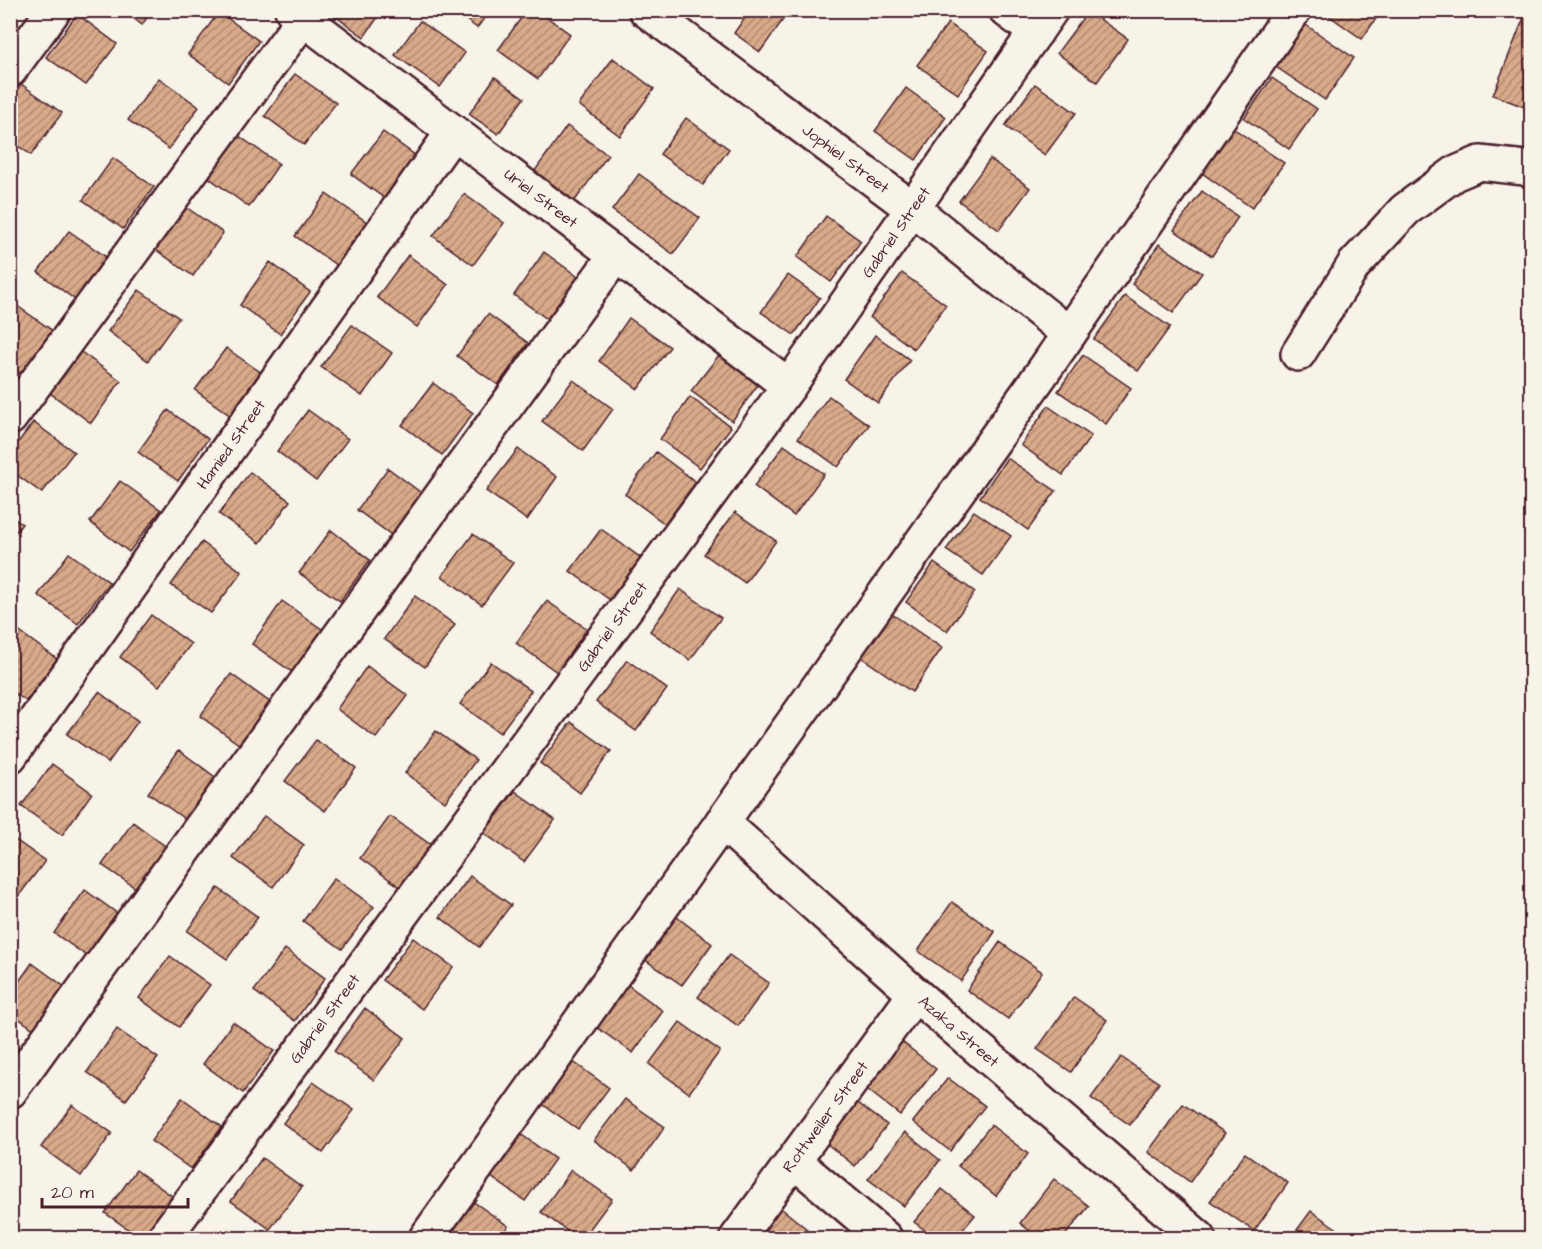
<svg xmlns="http://www.w3.org/2000/svg" width="1542" height="1249" viewBox="0 0 1542 1249" font-family="'Architects Daughter',sans-serif">
  <style>
    .building { fill: url(#building-hatch); stroke: #4a1f2b; stroke-width: 1.5 }
    .lines { fill: none; stroke-linecap: round; stroke-linejoin: round }
    .minor-casing { stroke: #4a1f2b; stroke-width: 38 }
    .minor { stroke: #f7f3e8; stroke-width: 33 }
    .labels { text-anchor: middle; dominant-baseline: central; stroke-width: 6; stroke-linejoin: round; paint-order: stroke }
    .street-label { font-size: 16px; fill: #4a1f2b; stroke: #f7f3e8 }
  </style>
  <defs>
    <pattern id="building-hatch" width="6" height="6" patternUnits="userSpaceOnUse" patternTransform="scale(1.5)"><rect width="6" height="6" fill="#d8aa89"/><path d="M-1 1l2-2M0 6l6-6M5 7l2-2" fill="none" stroke="#b18a70"/></pattern>
  </defs>
  <rect width="100%" height="100%" fill="#f7f3e8"/>
  <filter id="ink" filterUnits="userSpaceOnUse"><feTurbulence type="fractalNoise" baseFrequency=".0167" numOctaves="2"/><feDisplacementMap in="SourceGraphic" scale="12" xChannelSelector="R" yChannelSelector="G"/><feConvolveMatrix kernelMatrix="1 2 1 2 8 2 1 2 1" color-interpolation-filters="sRGB"/></filter>
  <g filter="url(#ink)">
    <!-- building -->
    <path class="building" d="M 123,10 L 152,10 L 142,25 Z
      M 327,10 L 383,10 L 364,37 Z
      M 453,10 L 490,10 L 477,28 Z
      M 527,10 L 537,10 L 570,34 L 538,79 L 498,50 Z
      M 750,10 L 790,10 L 760,52 L 734,33 Z
      M 1321,10 L 1382,10 L 1362,39 Z
      M 1527,10 L 1532,10 L 1532,110 L 1493,95 Z
      M 1088,11 L 1128,39 L 1097,82 L 1057,53 Z
      M 219,12 L 259,41 L 228,83 L 188,54 Z
      M 77,14 L 117,44 L 86,85 L 46,57 Z
      M 420,21 L 465,53 L 440,87 L 395,55 Z
      M 948,23 L 988,51 L 958,94 L 917,65 Z
      M 1306,25 L 1354,58 L 1325,100 L 1276,67 Z
      M 613,58 L 654,89 L 620,136 L 579,105 Z
      M 295,74 L 336,103 L 304,145 L 265,116 Z
      M 495,77 L 524,98 L 498,134 L 469,114 Z
      M 159,78 L 199,107 L 169,149 L 128,120 Z
      M 1272,78 L 1317,109 L 1289,149 L 1244,118 Z
      M 21,84 L 62,113 L 31,155 L 10,140 L 10,98 Z
      M 1035,84 L 1076,113 L 1045,155 L 1005,126 Z
      M 906,88 L 946,117 L 916,160 L 875,131 Z
      M 686,118 L 729,149 L 703,185 L 660,154 Z
      M 567,126 L 608,155 L 574,202 L 534,172 Z
      M 1233,128 L 1284,163 L 1252,208 L 1202,173 Z
      M 383,132 L 423,161 L 391,203 L 351,174 Z
      M 239,136 L 279,164 L 249,207 L 208,177 Z
      M 113,158 L 154,187 L 123,229 L 83,200 Z
      M 990,159 L 1030,188 L 999,230 L 959,201 Z
      M 639,174 L 700,218 L 673,254 L 612,210 Z
      M 1202,191 L 1238,217 L 1212,256 L 1174,230 Z
      M 326,194 L 367,222 L 336,265 L 295,236 Z
      M 464,194 L 504,223 L 473,265 L 433,236 Z
      M 183,205 L 223,233 L 193,276 L 152,247 Z
      M 826,216 L 861,241 L 831,282 L 797,257 Z
      M 69,231 L 109,259 L 78,302 L 38,272 Z
      M 1159,244 L 1202,273 L 1173,313 L 1132,284 Z
      M 544,252 L 585,282 L 554,324 L 514,295 Z
      M 408,255 L 448,285 L 417,327 L 377,297 Z
      M 270,262 L 310,292 L 280,334 L 240,305 Z
      M 902,273 L 946,305 L 914,349 L 870,317 Z
      M 788,275 L 820,298 L 794,335 L 761,312 Z
      M 139,290 L 179,318 L 148,361 L 108,331 Z
      M 1125,296 L 1170,327 L 1138,371 L 1094,339 Z
      M 13,303 L 53,331 L 22,374 L 10,366 L 10,306 Z
      M 488,314 L 528,343 L 498,385 L 457,356 Z
      M 629,318 L 670,347 L 638,389 L 599,361 Z
      M 352,325 L 392,353 L 362,396 L 321,367 Z
      M 875,335 L 910,360 L 878,403 L 844,379 Z
      M 226,348 L 266,376 L 235,419 L 195,390 Z
      M 723,350 L 762,379 L 732,421 L 691,391 Z
      M 81,352 L 121,381 L 91,423 L 50,393 Z
      M 1083,355 L 1131,388 L 1106,424 L 1058,391 Z
      M 573,380 L 613,409 L 583,451 L 542,421 Z
      M 433,383 L 473,413 L 442,455 L 402,425 Z
      M 829,396 L 869,425 L 838,467 L 798,438 Z
      M 690,397 L 731,427 L 700,468 L 660,439 Z
      M 1048,406 L 1091,436 L 1063,475 L 1021,445 Z
      M 168,410 L 208,439 L 178,481 L 138,452 Z
      M 308,410 L 348,439 L 316,481 L 277,451 Z
      M 33,422 L 74,452 L 42,493 L 10,470 L 10,454 Z
      M 784,445 L 824,474 L 794,516 L 754,486 Z
      M 518,449 L 557,477 L 527,520 L 486,491 Z
      M 656,452 L 696,482 L 665,524 L 625,494 Z
      M 1007,458 L 1056,491 L 1028,530 L 980,497 Z
      M 388,468 L 428,498 L 397,539 L 357,510 Z
      M 250,472 L 290,501 L 260,543 L 219,514 Z
      M 120,481 L 161,510 L 129,552 L 90,522 Z
      M 974,511 L 1011,536 L 983,575 L 946,550 Z
      M 735,512 L 776,541 L 745,583 L 704,554 Z
      M 10,516 L 22,524 L 10,539 Z
      M 601,529 L 641,558 L 610,600 L 570,571 Z
      M 331,530 L 370,560 L 340,601 L 299,573 Z
      M 473,534 L 513,563 L 482,605 L 442,576 Z
      M 202,542 L 242,572 L 211,613 L 171,585 Z
      M 69,553 L 109,582 L 78,624 L 38,595 Z
      M 934,563 L 975,592 L 947,631 L 906,602 Z
      M 680,589 L 721,618 L 690,660 L 650,631 Z
      M 415,596 L 455,625 L 425,667 L 384,639 Z
      M 282,601 L 323,630 L 292,672 L 252,644 Z
      M 547,601 L 587,629 L 557,672 L 516,643 Z
      M 892,614 L 942,648 L 912,692 L 861,657 Z
      M 151,615 L 191,644 L 159,686 L 120,657 Z
      M 17,630 L 57,659 L 26,701 L 10,690 L 10,638 Z
      M 627,660 L 667,689 L 636,731 L 596,702 Z
      M 491,662 L 531,691 L 500,733 L 460,704 Z
      M 367,666 L 408,696 L 376,738 L 337,709 Z
      M 231,674 L 271,703 L 240,745 L 200,716 Z
      M 99,692 L 138,721 L 108,763 L 67,734 Z
      M 571,722 L 611,751 L 580,793 L 540,763 Z
      M 436,731 L 476,760 L 445,802 L 405,773 Z
      M 316,740 L 356,768 L 325,811 L 285,781 Z
      M 179,750 L 219,780 L 189,822 L 148,793 Z
      M 52,764 L 92,793 L 62,835 L 21,806 Z
      M 515,791 L 555,820 L 524,862 L 484,833 Z
      M 264,816 L 304,845 L 273,887 L 233,858 Z
      M 390,816 L 431,845 L 400,887 L 360,858 Z
      M 133,822 L 173,852 L 143,893 L 102,865 Z
      M 10,836 L 45,861 L 14,902 L 10,900 Z
      M 470,876 L 511,905 L 479,947 L 440,917 Z
      M 334,878 L 374,907 L 342,949 L 303,921 Z
      M 218,888 L 258,917 L 227,959 L 187,931 Z
      M 85,890 L 125,919 L 94,961 L 54,933 Z
      M 952,902 L 995,932 L 961,981 L 918,951 Z
      M 673,914 L 712,944 L 682,985 L 641,957 Z
      M 413,938 L 453,967 L 422,1009 L 382,980 Z
      M 1000,942 L 1042,972 L 1008,1019 L 967,990 Z
      M 285,949 L 325,978 L 295,1021 L 254,991 Z
      M 729,955 L 769,983 L 738,1026 L 698,997 Z
      M 170,956 L 210,985 L 179,1027 L 139,998 Z
      M 32,963 L 73,993 L 42,1035 L 10,1012 L 10,994 Z
      M 624,982 L 663,1011 L 633,1053 L 592,1024 Z
      M 1074,997 L 1107,1020 L 1071,1072 L 1037,1049 Z
      M 365,1008 L 405,1038 L 374,1080 L 334,1051 Z
      M 233,1022 L 274,1051 L 243,1093 L 203,1064 Z
      M 680,1022 L 720,1051 L 689,1093 L 649,1064 Z
      M 117,1029 L 158,1058 L 126,1100 L 87,1072 Z
      M 901,1041 L 936,1069 L 900,1115 L 864,1087 Z
      M 1121,1057 L 1159,1083 L 1130,1125 L 1091,1098 Z
      M 568,1058 L 609,1088 L 578,1129 L 538,1101 Z
      M 948,1078 L 985,1106 L 950,1151 L 913,1122 Z
      M 313,1082 L 354,1110 L 323,1153 L 283,1123 Z
      M 182,1098 L 222,1127 L 191,1169 L 151,1141 Z
      M 625,1099 L 665,1127 L 634,1170 L 594,1140 Z
      M 854,1100 L 887,1125 L 855,1166 L 822,1140 Z
      M 1183,1104 L 1225,1133 L 1190,1182 L 1148,1152 Z
      M 72,1105 L 112,1133 L 81,1176 L 41,1147 Z
      M 991,1125 L 1028,1154 L 996,1196 L 958,1166 Z
      M 515,1130 L 555,1159 L 525,1201 L 484,1172 Z
      M 905,1132 L 940,1160 L 904,1206 L 868,1179 Z
      M 1245,1153 L 1288,1183 L 1254,1231 L 1210,1201 Z
      M 262,1158 L 302,1187 L 270,1229 L 231,1201 Z
      M 136,1170 L 176,1199 L 147,1238 L 141,1238 L 105,1213 Z
      M 571,1170 L 612,1199 L 583,1238 L 577,1238 L 541,1212 Z
      M 1054,1179 L 1089,1206 L 1063,1238 L 1039,1238 L 1020,1223 Z
      M 942,1189 L 975,1215 L 956,1238 L 935,1238 L 914,1222 Z
      M 468,1198 L 508,1226 L 499,1238 L 438,1238 Z
      M 772,1201 L 807,1229 L 799,1238 L 742,1238 Z
      M 1311,1211 L 1345,1234 L 1341,1238 L 1291,1238 Z
      M 216,1230 L 227,1238 L 209,1238 Z"/>
    <g class="lines">
      <defs>
        <g id="minor">
          <path id="s1" d="M 292,10 L 789,386"/>
          <path id="s2" d="M 646,10 L 913,209 L 1069,334"/>
          <path d="M 1006,10 L 1036,32"/>
          <path d="M 10,70 L 54,10"/>
          <path d="M 1298,354 L 1354,265 L 1405,210 L 1454,174 L 1480,163 L 1525,168 L 1532,171"/>
          <path d="M 10,418 L 303,19"/>
          <path id="s3" d="M 10,756 L 453,132"/>
          <path id="s4" d="M 722,822 L 915,994 L 1199,1238"/>
          <path d="M 10,1091 L 615,256"/>
          <path d="M 794,1161 L 885,1238"/>
          <path id="s5" d="M 164,1238 L 789,386 L 1051,10"/>
          <path d="M 426,1238 L 1042,373 L 1294,10"/>
          <path id="s6" d="M 737,1238 L 915,994"/>
        </g>
      </defs>
      <!-- minor casing -->
      <use href="#minor" class="minor-casing"/>
      <!-- minor -->
      <use href="#minor" class="minor"/>
    </g>
  </g>
  <g class="labels">
    <!-- street labels -->
    <g class="street-label">
      <text stroke="none"><textPath href="#s2" startOffset="249">Jophiel Street</textPath></text>
      <text stroke="none"><textPath href="#s1" startOffset="312">Uriel Street</textPath></text>
      <text stroke="none"><textPath href="#s5" startOffset="1244">Gabriel Street</textPath></text>
      <text stroke="none"><textPath href="#s3" startOffset="382">Hamied Street</textPath></text>
      <text stroke="none"><textPath href="#s5" startOffset="758">Gabriel Street</textPath></text>
      <text stroke="none"><textPath href="#s5" startOffset="272">Gabriel Street</textPath></text>
      <text stroke="none"><textPath href="#s4" startOffset="316">Azaka Street</textPath></text>
      <text stroke="none"><textPath href="#s6" startOffset="150">Rottweiler Street</textPath></text>
    </g>
  </g>
  <!-- margin -->
  <rect width="1542" height="1249" fill="none" stroke="#f7f3e8" stroke-width="36"/>
  <rect x="18" y="18" width="1506" height="1213" fill="none" stroke="#4a1f2b" stroke-width="2" filter="url(#ink)"/>
  <!-- scale -->
  <path d="M42 1198v9h146v-9" fill="none" stroke="#4a1f2b" stroke-width="3"/>
  <text x="51" y="1198" font-size="18" fill="#4a1f2b" stroke="#f7f3e8" stroke-width="4.5" paint-order="stroke">20 m</text>
</svg>
